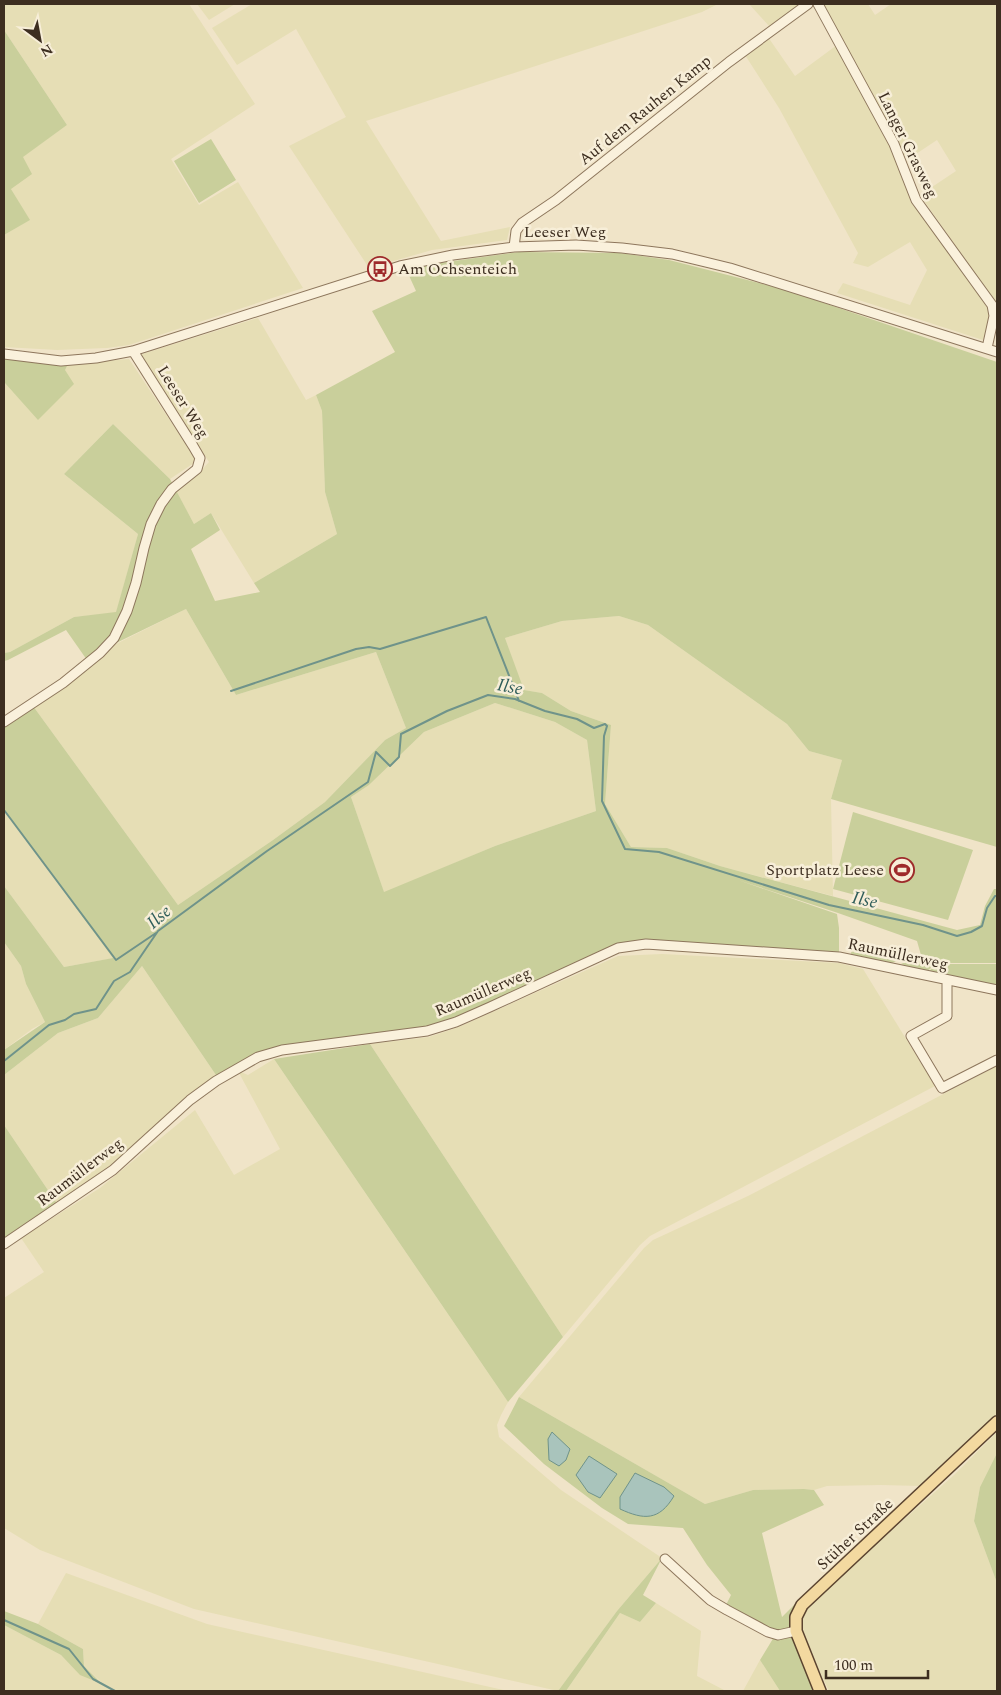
<svg xmlns="http://www.w3.org/2000/svg" width="1001" height="1695" viewBox="0 0 1001 1695" font-family="Spectral,serif">
  <style>
    .farmland { fill: #e6deb5 }
    .green { fill: #c9cf9b; fill-rule: evenodd }
    .water { fill: #a9c4bc; stroke: #6f938a }
    .lines { fill: none; stroke-linecap: round; stroke-linejoin: round }
    .stream { stroke: #6f938a; stroke-width: 2 }
    .minor-casing { stroke: #8d765c; stroke-width: 11 }
    .major-casing { stroke: #5b4430; stroke-width: 14 }
    .minor { stroke: #faf1dc; stroke-width: 9 }
    .major { stroke: #f3d9a0; stroke-width: 11 }
    .labels { text-anchor: middle; dominant-baseline: central; stroke-width: 5; stroke-linejoin: round; paint-order: stroke }
    .street-label { font-size: 16px; fill: #3d2e20; stroke: #f7eed8 }
    .poi-label { font-size: 16px; fill: #3d2e20; stroke: #f7eed8; text-anchor: start }
    .water-label { font-size: 18px; font-style: italic; fill: #2f5d5a; stroke: #f7eed8 }
  </style>
  <rect width="100%" height="100%" fill="#f0e4c8"/>
  <!-- farmland -->
  <path class="farmland" d="M 4,4 L 189,4 L 255,104 L 171,159 L 199,205 L 238,182 L 303,288 L 129,345 L 107,348 L 57,350 L 4,347 L 4,235 L 29,220 L 11,189 L 22,157 L 67,125 L 4,30 Z
    M 197,4 L 235,4 L 209,20 Z
    M 252,4 L 718,4 L 702,12 L 366,121 L 441,241 L 510,227 L 507,240 L 432,250 L 369,268 L 289,146 L 346,117 L 296,29 L 237,65 L 212,28 Z
    M 749,4 L 801,4 L 769,26 Z
    M 820,4 L 868,4 L 875,15 L 891,4 L 997,4 L 997,305 L 920,195 L 956,171 L 937,140 L 907,160 Z
    M 768,37 L 795,76 L 837,45 L 892,148 L 914,201 L 989,306 L 991,316 L 983,340 L 837,293 L 843,283 L 910,305 L 927,270 L 910,242 L 868,267 L 853,263 L 858,253 L 779,108 L 745,55 Z
    M 258,318 L 306,400 L 316,395 L 322,411 L 325,492 L 337,534 L 254,583 L 211,513 L 194,524 L 176,491 L 199,473 L 209,462 L 139,355 Z
    M 129,359 L 197,461 L 170,479 L 113,424 L 64,474 L 138,534 L 116,613 L 74,617 L 10,652 L 4,653 L 4,382 L 38,419 L 68,364 Z
    M 186,609 L 236,695 L 376,652 L 406,728 L 385,740 L 325,802 L 273,840 L 178,905 L 33,706 L 104,650 Z
    M 619,616 L 648,625 L 787,724 L 809,751 L 842,760 L 831,799 L 833,896 L 720,866 L 667,848 L 631,847 L 605,804 L 611,725 L 571,711 L 542,693 L 523,690 L 505,638 L 562,621 Z
    M 495,703 L 555,722 L 587,740 L 596,811 L 495,846 L 384,893 L 351,797 L 369,785 L 424,732 Z
    M 4,810 L 114,958 L 64,967 L 4,886 Z
    M 4,942 L 21,966 L 26,984 L 45,1022 L 32,1029 L 4,1050 Z
    M 662,954 L 839,963 L 863,969 L 935,1086 L 650,1236 L 640,1245 L 563,1337 L 370,1044 L 429,1037 L 459,1027 L 618,956 Z
    M 142,966 L 218,1078 L 111,1167 L 58,1205 L 4,1125 L 4,1075 L 58,1033 L 98,1018 Z
    M 274,1059 L 508,1402 L 501,1415 L 497,1425 L 499,1437 L 561,1490 L 662,1558 L 617,1611 L 558,1691 L 194,1609 L 40,1550 L 4,1528 L 4,1298 L 44,1272 L 21,1238 L 100,1188 L 195,1110 L 234,1175 L 280,1149 L 238,1071 L 248,1075 Z
    M 997,1066 L 997,1414 L 921,1486 L 881,1485 L 827,1486 L 814,1490 L 804,1489 L 753,1490 L 705,1504 L 519,1397 L 644,1248 L 653,1240 L 748,1196 Z
    M 997,1432 L 997,1453 L 980,1487 L 974,1521 L 997,1583 L 997,1691 L 829,1691 L 808,1647 L 801,1623 L 807,1606 L 954,1475 Z
    M 66,1573 L 207,1624 L 508,1691 L 4,1691 L 4,1625 L 61,1655 L 80,1674 L 101,1682 L 84,1666 L 83,1649 L 38,1624 Z
    M 656,1603 L 701,1631 L 697,1676 L 726,1691 L 566,1691 L 620,1613 L 640,1622 Z
    M 760,1660 L 780,1691 L 743,1691 Z"/>
  <!-- green -->
  <path class="green" d="M 4,30 L 67,125 L 23,157 L 32,174 L 11,189 L 30,220 L 4,235 Z
    M 211,139 L 236,180 L 199,203 L 174,161 Z
    M 519,252 L 620,253 L 669,260 L 786,290 L 997,362 L 997,847 L 831,799 L 842,760 L 809,751 L 787,724 L 648,625 L 619,616 L 562,621 L 505,638 L 524,690 L 542,693 L 571,711 L 611,725 L 605,804 L 631,847 L 667,848 L 720,866 L 957,930 L 980,925 L 985,906 L 994,889 L 997,889 L 997,963 L 937,963 L 926,972 L 901,964 L 921,955 L 917,941 L 838,913 L 738,880 L 837,914 L 839,928 L 839,954 L 646,941 L 435,1026 L 281,1047 L 218,1078 L 142,966 L 98,1018 L 58,1033 L 4,1075 L 4,1050 L 45,1022 L 26,984 L 21,966 L 4,942 L 4,886 L 64,967 L 113,958 L 4,810 L 4,726 L 33,706 L 178,905 L 273,840 L 325,802 L 385,740 L 406,728 L 376,652 L 236,695 L 186,609 L 116,643 L 87,660 L 66,630 L 8,660 L 4,661 L 4,653 L 10,652 L 74,617 L 116,612 L 138,534 L 64,474 L 113,424 L 170,479 L 194,524 L 211,513 L 220,530 L 191,549 L 215,601 L 260,592 L 254,583 L 337,534 L 325,492 L 322,411 L 316,395 L 395,352 L 372,311 L 416,291 L 406,269 L 432,264 ZM 495,703 L 555,722 L 587,740 L 596,811 L 495,846 L 384,892 L 351,797 L 369,785 L 424,732 Z
    M 4,359 L 68,364 L 65,370 L 74,384 L 38,420 L 4,382 Z
    M 853,812 L 973,850 L 948,920 L 833,889 Z
    M 853,947 L 890,955 L 891,952 L 899,956 L 896,961 L 892,963 L 850,956 Z
    M 937,964 L 997,964 L 997,986 L 944,976 L 929,971 Z
    M 370,1044 L 563,1337 L 508,1402 L 274,1059 Z
    M 4,1125 L 58,1205 L 4,1241 Z
    M 519,1397 L 705,1504 L 753,1490 L 804,1489 L 814,1490 L 824,1505 L 762,1533 L 782,1617 L 795,1604 L 791,1625 L 803,1664 L 815,1691 L 780,1691 L 760,1660 L 774,1637 L 725,1607 L 731,1595 L 707,1565 L 683,1528 L 628,1524 L 602,1508 L 544,1464 L 504,1426 Z
    M 997,1453 L 997,1583 L 974,1521 L 980,1487 Z
    M 662,1558 L 643,1595 L 656,1603 L 640,1622 L 620,1613 L 566,1691 L 558,1691 L 617,1611 Z
    M 4,1611 L 38,1624 L 83,1649 L 84,1666 L 102,1684 L 80,1675 L 61,1655 L 4,1625 Z"/>
  <!-- water -->
  <path class="water" d="M 552,1432 L 570,1449 L 566,1460 L 559,1466 L 549,1460 L 548,1439 Z
    M 589,1456 L 617,1474 L 600,1498 L 588,1492 L 576,1475 Z
    M 635,1473 L 664,1487 L 674,1496 C 659,1521 644,1520 620,1509 L 620,1497 Z"/>
  <g class="lines">
    <!-- stream -->
    <path class="stream" d="M 231,691 L 356,649 L 369,647 L 380,649 L 486,617 L 519,701
      M 4,810 L 116,960 L 156,933
      M 4,1061 L 49,1025 L 65,1020 L 74,1014 L 96,1009 L 114,981 L 130,972 L 158,931 L 267,851 L 368,782 L 376,752 L 390,766 L 399,757 L 401,734 L 447,711 L 488,695 L 515,699 L 545,711 L 577,719 L 594,728 L 605,724 L 607,726 L 604,736 L 602,801 L 625,849 L 659,852 L 829,905 L 923,925 L 957,936 L 971,932 L 982,926 L 987,908 L 995,896 L 997,896
      M 4,1620 L 69,1649 L 93,1679 L 115,1691"/>
    <defs>
      <path id="minor" d="M 818,4 L 894,144 L 916,200 L 992,305 L 994,316 L 987,348
        M 514,247 L 516,231 L 522,223 L 556,200 L 729,62 L 808,4
        M 4,354 L 61,361 L 96,358 L 133,351 L 400,266 L 453,255 L 514,247 L 576,245 L 622,248 L 672,254 L 730,268 L 997,352
        M 4,722 L 63,683 L 100,653 L 114,638 L 127,611 L 136,583 L 144,548 L 151,524 L 161,504 L 172,489 L 197,469 L 200,458 L 193,446 L 133,351
        M 947,980 L 947,1016 L 911,1036 L 942,1088 L 997,1060
        M 4,1244 L 113,1170 L 190,1100 L 216,1081 L 258,1057 L 282,1050 L 427,1031 L 456,1022 L 490,1007 L 618,948 L 646,944 L 839,957 L 997,990
        M 665,1559 L 710,1600 L 727,1610 L 768,1632 L 778,1635 L 796,1631"/>
      <path id="major" d="M 820,1691 L 796,1631 L 796,1617 L 802,1605 L 997,1422"/>
    </defs>
    <!-- minor casing -->
    <use href="#minor" class="minor-casing"/>
    <!-- major casing -->
    <use href="#major" class="major-casing"/>
    <!-- minor -->
    <use href="#minor" class="minor"/>
    <!-- major -->
    <use href="#major" class="major"/>
  </g>
  <!-- icons -->
  <defs>
    <symbol id="bus-ring" viewBox="-11 -11 22 22"><circle r="9.5" fill="#f7eed8" stroke="#9e2a2b" stroke-width="1.5"/><path d="M-5-6H5V4H4V6H2V4H-2V6H-4V4H-5ZM-3.5-4V0h7V-4ZM-3.5 1.2v1.5H-2V1.2ZM2 1.2v1.5H3.5V1.2Z" fill="#9e2a2b"/></symbol>
    <symbol id="stadium-ring" viewBox="-11 -11 22 22"><circle r="9.5" fill="#f7eed8" stroke="#9e2a2b" stroke-width="1.5"/><path d="M0-5a6.5 5 0 1 0 0 10a6.5 5 0 1 0 0-10ZM-3.5-1.8h7v3.6h-7Z" fill="#9e2a2b"/></symbol>
  </defs>
  <g fill-rule="evenodd">
    <use href="#bus-ring" x="366" y="255" width="28" height="28"/>
    <use href="#stadium-ring" x="888" y="856" width="28" height="28"/>
  </g>
  <g class="labels">
    <!-- street labels -->
    <g class="street-label">
      <text transform="translate(645 110) rotate(-39)">Auf dem Rauhen Kamp</text>
      <text transform="translate(908 145) rotate(64)">Langer Grasweg</text>
      <text x="565" y="232">Leeser Weg</text>
      <text transform="translate(183 402) rotate(58)">Leeser Weg</text>
      <text transform="translate(898 954) rotate(12)">Raumüllerweg</text>
      <text transform="translate(483 992) rotate(-23)">Raumüllerweg</text>
      <text transform="translate(80 1172) rotate(-37)">Raumüllerweg</text>
      <text transform="translate(855 1534) rotate(-43)">Stüher Straße</text>
    </g>
    <!-- poi labels -->
    <g class="poi-label">
      <text x="398" y="269">Am Ochsenteich</text>
      <text x="884" y="870" text-anchor="end">Sportplatz Leese</text>
    </g>
    <!-- water labels -->
    <g class="water-label">
      <text transform="translate(510 687) rotate(11)">Ilse</text>
      <text transform="translate(865 900) rotate(12)">Ilse</text>
      <text transform="translate(159 917) rotate(-41)">Ilse</text>
    </g>
  </g>
  <!-- border -->
  <rect width="1001" height="1695" fill="none" stroke="#3d2e20" stroke-width="10"/>
  <!-- north arrow -->
  <g transform="translate(40 40) rotate(148)" stroke="#f7eed8" stroke-width="4" paint-order="stroke">
  <path d="M0-4L9 19L0 12L-9 19Z" fill="#3d2e20"/>
  <text y="-8" font-size="14" font-weight="bold" text-anchor="middle" fill="#3d2e20">N</text>
  </g>
  <!-- scale -->
  <path d="M826 1670v8h102v-8" fill="none" stroke="#3d2e20" stroke-width="2.5"/>
  <text x="834" y="1670" font-size="15" fill="#3d2e20" stroke="#f7eed8" stroke-width="4" paint-order="stroke">100 m</text>
</svg>
